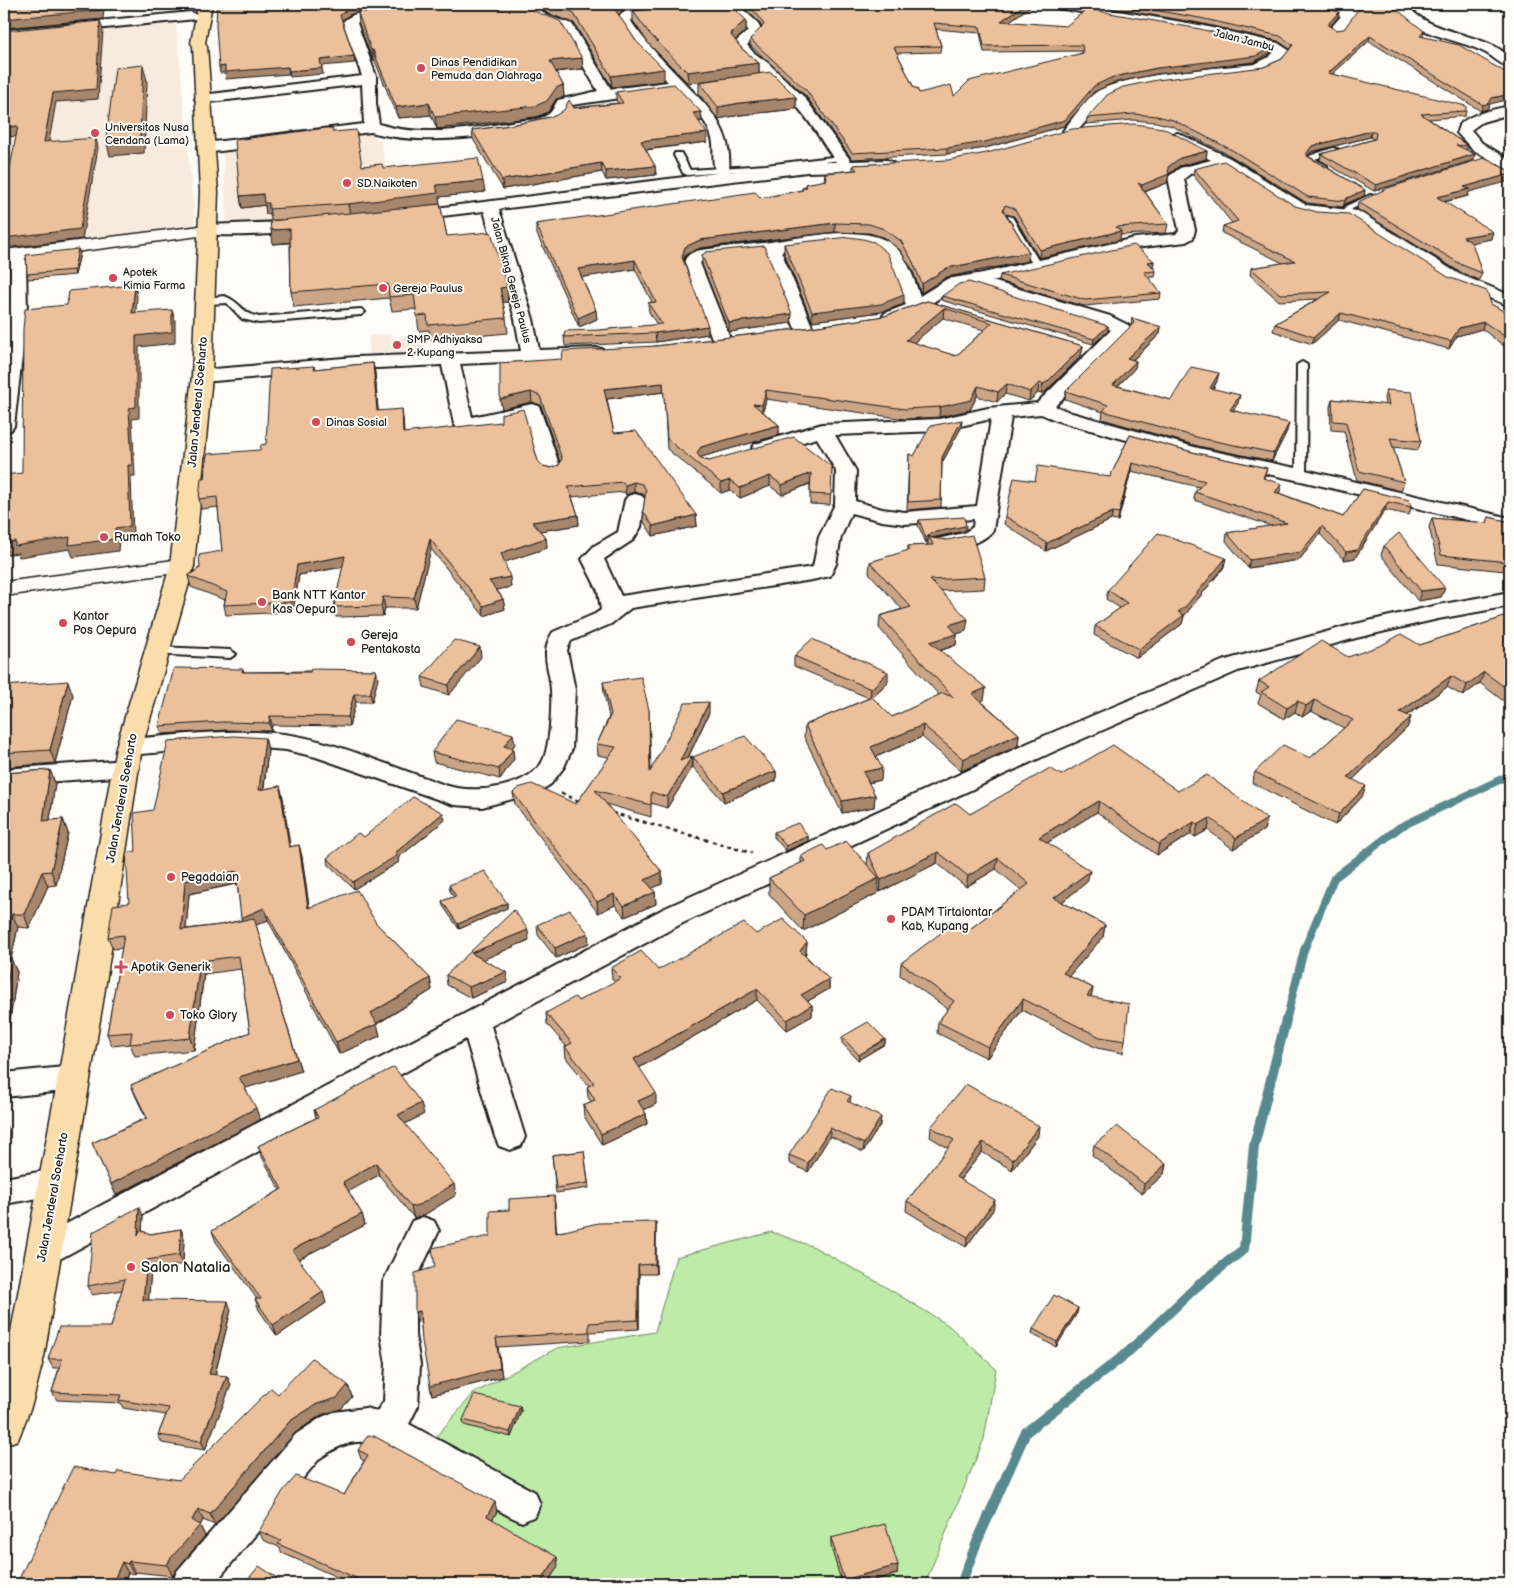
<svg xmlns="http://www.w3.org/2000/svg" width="1514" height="1588" viewBox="0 0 1514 1588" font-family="'Balsamiq Sans',sans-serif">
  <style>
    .built { fill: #f8eadc }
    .green { fill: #beeba8; stroke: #6d8462 }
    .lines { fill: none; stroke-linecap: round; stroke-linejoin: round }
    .stream-far2 { stroke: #59898f; stroke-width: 4.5 }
    .stream-far1 { stroke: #59898f; stroke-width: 8 }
    .stream { stroke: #59898f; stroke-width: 10 }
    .service-casing { stroke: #1c1c1c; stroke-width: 4 }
    .minor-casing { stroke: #1c1c1c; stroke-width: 4 }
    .tertiary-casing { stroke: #1c1c1c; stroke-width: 3 }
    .primary-casing { stroke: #1c1c1c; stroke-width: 3 }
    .path { stroke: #1c1c1c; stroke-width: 3; stroke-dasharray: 4 4; stroke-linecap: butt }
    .service { fill: #fdfcf7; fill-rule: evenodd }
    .minor { fill: #fdfcf7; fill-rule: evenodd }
    .tertiary { fill: #fdfcf7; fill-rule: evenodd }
    .primary { fill: #fbddab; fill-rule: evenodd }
    .wall { fill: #cca586; stroke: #1c1c1c; fill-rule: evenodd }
    .shaded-wall { fill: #a6866d; stroke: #1c1c1c }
    .building { fill: #edc09c; stroke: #1c1c1c; fill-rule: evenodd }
    .poi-dot { fill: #d1495b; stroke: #fdfcf7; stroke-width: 2 }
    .labels { text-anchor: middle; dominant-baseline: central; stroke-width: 4; stroke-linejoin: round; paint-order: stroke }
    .far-street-label { font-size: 11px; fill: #1c1c1c; stroke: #fdfcf7 }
    .far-poi-label { font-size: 11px; fill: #1c1c1c; stroke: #fdfcf7; text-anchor: start }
    .street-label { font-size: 12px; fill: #1c1c1c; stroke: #fdfcf7 }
    .poi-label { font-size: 12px; fill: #1c1c1c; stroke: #fdfcf7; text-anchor: start }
    .near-poi-label { font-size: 15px; fill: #1c1c1c; stroke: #fdfcf7; text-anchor: start }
  </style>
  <rect width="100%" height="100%" fill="#fdfcf7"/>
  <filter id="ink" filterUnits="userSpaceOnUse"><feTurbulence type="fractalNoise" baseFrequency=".02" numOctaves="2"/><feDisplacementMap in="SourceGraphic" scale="10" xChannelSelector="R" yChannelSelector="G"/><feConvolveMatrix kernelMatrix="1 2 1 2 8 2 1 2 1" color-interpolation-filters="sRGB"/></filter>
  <g filter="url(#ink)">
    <!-- built -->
    <path class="built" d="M 176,22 L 195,228 L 4,250 L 4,37 Z
      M 375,133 L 376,139 L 380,139 L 390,187 L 377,216 L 227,231 L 223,147 Z
      M 391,334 L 392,338 L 411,336 L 412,341 L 424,340 L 425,349 L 370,355 L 368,336 Z"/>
    <!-- green -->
    <path class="green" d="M 772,1232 L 814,1247 L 879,1283 L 948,1325 L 996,1369 L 984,1439 L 925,1584 L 485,1584 L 427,1447 L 474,1393 L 557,1348 L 655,1332 L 676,1257 Z"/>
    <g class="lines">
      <!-- stream-far2 -->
      <path class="stream-far2" d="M 1458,141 L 1510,171"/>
      <!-- stream-far1 -->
      <path class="stream-far1" d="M 1286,1021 L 1304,950 L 1334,878 L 1400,827 L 1510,775"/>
      <!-- stream -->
      <path class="stream" d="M 961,1584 L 977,1542 L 1026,1432 L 1126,1354 L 1195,1288 L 1244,1249 L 1254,1146 L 1286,1020"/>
      <defs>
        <path id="service" d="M 1333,148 L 1340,150 L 1315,159 L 1327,166 L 1327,170 L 1321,170 L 1307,160 L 1309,156 Z
          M 675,153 L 681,153 L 690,170 L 766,165 L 840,156 L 844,158 L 840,160 L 766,169 L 687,175 L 683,173 L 674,155 Z
          M 1370,195 L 1377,197 L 1352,209 L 1350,215 L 1344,215 L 1343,213 L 1346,206 Z
          M 1005,215 L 1012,217 L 1041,265 L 1040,267 L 1033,265 L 1004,217 Z
          M 224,296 C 240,301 241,313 259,317 L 361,309 L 365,312 L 361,315 L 259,323 L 242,319 L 227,303 L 206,304 L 202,301 L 206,298 Z
          M 1302,362 L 1307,365 L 1306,475 L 1301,478 L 1296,475 L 1297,365 Z
          M 158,647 L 230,650 L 236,654 L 230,658 L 154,654 L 152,651 L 154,648 Z"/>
        <path id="minor" d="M 421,4 L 453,4 L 447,8 L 364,19 L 357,23 L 376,76 L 376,104 L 379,124 C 422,138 474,128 517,121 C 527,120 539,120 547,115 C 553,112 554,105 558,100 L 598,91 L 562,30 L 536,21 L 522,4 L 535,4 L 546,15 L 572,24 L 611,89 L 668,82 L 638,51 L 616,19 L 623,12 L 691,4 L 737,4 L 757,22 L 762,32 L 747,45 L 753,52 L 768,63 L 804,97 L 851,161 L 887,160 L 892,162 L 895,165 L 892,168 L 887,170 L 807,172 L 499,209 L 533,319 L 539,350 L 596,348 L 602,349 L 605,353 L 602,357 L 596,358 L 460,364 L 472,417 L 532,404 L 539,406 L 561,470 L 558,474 L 551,476 L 544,474 L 541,470 L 525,417 L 464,430 L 457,428 L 454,424 L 442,365 L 356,369 L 202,382 L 195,380 L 193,376 L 195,372 L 202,370 L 356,357 L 521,351 L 515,319 L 484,211 L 409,220 L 403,218 L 401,215 L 403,212 L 716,173 C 712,165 714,152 713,143 C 710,122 690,103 675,90 L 572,105 L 569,106 L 563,118 L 555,123 C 504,136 422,147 371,132 L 205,153 L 200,151 L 197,148 L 200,145 L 205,143 L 364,124 L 362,84 L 202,103 L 197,102 L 195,99 L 197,96 L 202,95 L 362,76 L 343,22 C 356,7 402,6 421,4 ZM 726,7 L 746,27 L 748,31 L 733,44 C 749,66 773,82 792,101 C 809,118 822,142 836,162 L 807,162 L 729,172 C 733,125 706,106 677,75 C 660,58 644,40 630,20 Z
          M 1052,4 L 1078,4 L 1199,25 L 1278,43 L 1290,51 L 1279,63 L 1258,72 L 1156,84 L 1122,91 L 1105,99 L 1075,134 L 1065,134 L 1063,131 L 1065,128 C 1074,117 1084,101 1095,93 C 1122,74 1219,68 1255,64 L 1269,57 L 1274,52 L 1199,33 L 1058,8 L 1053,7 Z
          M 1325,4 L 1346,9 L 1350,4 L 1363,4 L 1341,33 L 1336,34 L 1329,30 L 1341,16 L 1320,11 L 1319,8 Z
          M 1395,4 L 1407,4 C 1422,29 1468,33 1494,46 C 1500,49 1505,53 1510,57 L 1510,67 C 1500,65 1493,56 1484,52 C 1455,37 1409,36 1395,4 Z
          M 191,12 L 198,16 L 196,19 L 4,38 L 4,30 Z
          M 1510,106 L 1510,114 L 1482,122 L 1471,130 L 1482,143 L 1510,160 L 1510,171 L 1472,149 L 1457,133 C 1457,115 1496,109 1510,106 Z
          M 1178,133 L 1230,158 L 1306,205 L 1358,211 L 1459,274 L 1510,295 L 1510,306 L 1447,282 L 1348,219 L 1316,217 L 1294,211 L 1223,166 L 1190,174 L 1184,179 L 1195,230 L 1193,238 L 1186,242 L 1135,248 L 992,281 L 1110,316 L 1128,325 L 1131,329 L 1055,406 L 1072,413 L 1198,448 L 1301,469 L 1510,518 L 1510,530 L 1301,481 L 1195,459 L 1058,421 L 1041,414 L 1011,417 L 993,530 C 984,544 949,553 933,548 L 929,544 L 933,540 L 964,533 L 973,527 L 974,519 L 905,524 L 882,521 L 851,513 L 841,537 L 836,564 L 830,576 L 812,580 L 631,608 L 611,624 L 571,641 L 567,650 L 575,690 L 572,749 L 564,767 L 551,784 L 537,793 L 528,795 L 482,807 L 454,805 L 316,757 L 286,750 L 237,746 L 129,755 L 120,753 L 117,747 L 120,741 L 129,739 C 181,735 232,728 284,734 C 326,739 377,761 417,775 C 430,779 444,786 457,788 C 483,792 524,787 541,764 C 550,751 552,707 551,690 C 550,668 539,653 553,632 L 595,614 L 601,610 L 598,591 L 582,559 L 594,546 L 618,532 L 625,500 L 628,496 L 635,494 L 642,496 L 645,500 L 641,527 L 633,540 L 604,559 L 621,596 L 813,567 L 819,537 L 835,504 L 836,471 L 817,438 L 762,454 L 755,452 L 752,448 L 755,444 L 822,424 L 939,419 L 988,408 L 1037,403 L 1111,330 L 1098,324 L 969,285 C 966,286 961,286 958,287 C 936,296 910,327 885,321 L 882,317 L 885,313 L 906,305 C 900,289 895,264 882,253 C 860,234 808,247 781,251 L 814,331 L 811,335 L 805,336 L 799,335 L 796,331 L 765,253 L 705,259 L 700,263 L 731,341 L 728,345 L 722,346 L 716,345 L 713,341 L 684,265 C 685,252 698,250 709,249 C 729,246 750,245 770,242 C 804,238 866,222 894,246 C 908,257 914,280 920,296 L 947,279 L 983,273 L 1135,238 L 1176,234 L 1179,230 L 1168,177 L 1180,168 L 1211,160 L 1173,140 L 1171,137 L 1173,134 ZM 991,419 L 977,506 L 905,512 L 882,509 L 855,501 L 856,471 L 835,435 L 939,431 Z
          M 305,221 L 311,223 L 313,226 L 311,229 C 291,234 223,238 203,233 L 201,230 L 203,227 L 209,225 Z
          M 18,256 L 24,257 L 26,261 L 27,313 L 14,426 L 11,430 L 4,432 L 4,354 L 9,313 L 10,261 L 12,257 Z
          M 1510,592 L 1510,606 L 1438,619 L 1356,638 L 1238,671 L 1055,751 L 683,923 L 491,1026 L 525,1137 L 521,1146 L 510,1150 L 499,1146 L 495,1137 L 466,1039 L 54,1262 L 43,1266 L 32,1262 L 27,1252 L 32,1242 L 663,909 L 1037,739 L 1222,661 L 1351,625 L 1438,605 Z
          M 127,760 L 136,762 L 139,768 L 136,774 L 127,776 L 4,785 L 4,769 Z
          M 74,1066 L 84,1070 L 89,1078 L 84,1086 L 74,1090 L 4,1097 L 4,1073 Z
          M 56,1169 L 67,1173 L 71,1182 L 67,1191 L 56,1195 L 4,1204 L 4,1178 Z
          M 423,1217 L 434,1221 L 439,1231 L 415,1282 L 415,1335 L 420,1364 L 418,1406 L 409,1424 L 535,1492 L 540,1504 L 535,1516 L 522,1522 L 509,1516 L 378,1444 C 354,1438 341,1444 320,1458 L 214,1584 L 172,1584 L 177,1571 L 296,1434 L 322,1417 L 334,1412 L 365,1408 L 377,1411 L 384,1401 L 386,1364 L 381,1335 L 383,1282 L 412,1221 Z"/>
        <path id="tertiary" d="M 209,225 L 215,226 L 218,230 L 215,234 L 4,261 L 4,250 Z
          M 182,559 L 190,561 L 194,566 L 190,571 L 4,596 L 4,582 Z"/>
        <path id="primary" d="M 198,4 L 212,4 L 205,43 L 207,46 L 218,192 L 212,376 L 194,566 L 142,747 L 103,1002 L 44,1357 L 32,1404 L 18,1440 L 4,1445 L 4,1369 L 61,1061 L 116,747 L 170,566 L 192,376 L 200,192 L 193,46 L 191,43 Z"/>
      </defs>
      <!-- service casing -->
      <use href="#service" class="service-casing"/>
      <!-- minor casing -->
      <use href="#minor" class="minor-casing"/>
      <!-- tertiary casing -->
      <use href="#tertiary" class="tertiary-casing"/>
      <!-- primary casing -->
      <use href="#primary" class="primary-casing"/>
      <!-- path -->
      <path class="path" d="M 561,793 L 582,803
        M 612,813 L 752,853"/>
      <!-- service -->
      <use href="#service" class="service"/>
      <!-- minor -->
      <use href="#minor" class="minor"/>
      <!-- tertiary -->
      <use href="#tertiary" class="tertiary"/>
      <!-- primary -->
      <use href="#primary" class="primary"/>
    </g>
    <!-- wall -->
    <path class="wall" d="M 430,4 L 527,4 L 534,11 L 582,58 L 583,69 L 556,72 L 563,85 L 564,97 L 556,99 L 548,112 L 536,117 L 437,129 L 431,115 L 398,118 L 375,61 L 373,61 L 359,24 L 358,13 L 431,5 Z
      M 537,4 L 669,4 L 669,5 L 623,10 L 618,15 L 664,81 L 612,87 L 574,23 L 547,13 Z
      M 740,4 L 1034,4 L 1008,22 L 1272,47 L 1270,53 L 1254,62 L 1156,74 L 1113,83 L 1094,92 L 1064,126 L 985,148 L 947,154 L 852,159 L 806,96 L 750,45 L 750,39 L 762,27 L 758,21 ZM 936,29 L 980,33 L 984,52 L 1082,51 L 1082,53 L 954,96 L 919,93 L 914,88 L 897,53 L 940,52 L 941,46 Z
      M 1099,4 L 1323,4 L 1320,6 L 1321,7 L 1339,12 L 1338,17 L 1330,26 L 1336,30 L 1424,31 L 1423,36 L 1490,104 L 1487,109 L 1481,111 L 1369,41 L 1332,74 L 1466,111 L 1465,116 L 1429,119 L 1468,146 L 1466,150 L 1475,154 L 1474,160 L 1374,191 L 1320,160 L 1321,154 L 1374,139 L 1370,137 L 1311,152 L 1308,156 L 1365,190 L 1364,196 L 1345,204 L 1343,207 L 1307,203 L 1231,156 L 1172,126 L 1156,122 L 1133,120 L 1086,124 L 1087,118 L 1264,67 L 1282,59 L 1290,49 L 1278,41 L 1199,23 L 1098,6 Z
      M 1332,4 L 1348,4 L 1345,7 Z
      M 633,11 L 746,20 L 746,31 L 735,40 L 742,49 L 759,63 L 759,74 L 688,83 L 649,44 L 633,21 Z
      M 699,82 L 796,97 L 796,109 L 740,115 L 718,119 L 699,94 Z
      M 616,92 L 701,112 L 702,121 L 699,121 L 707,142 L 646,150 L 655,166 L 656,175 L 606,180 L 602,172 L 503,189 L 473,139 L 472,130 L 511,125 L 555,116 L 574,108 L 618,103 L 616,100 Z
      M 333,132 L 362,166 L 383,168 L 485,192 L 439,197 L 440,204 L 447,236 L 508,302 L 503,302 L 506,318 L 508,333 L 431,340 L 429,330 L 419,331 L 416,309 L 392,311 L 389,298 L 294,307 L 291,292 L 290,243 L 273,244 L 284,220 L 271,220 L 270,214 L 266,214 L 265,205 L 242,208 L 240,196 Z
      M 1207,151 L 1206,159 L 1179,166 L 1169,174 L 1167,183 L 1145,192 L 1168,224 L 1166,233 L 1120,235 L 1120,240 L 1039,258 L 1014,216 L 1006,214 L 1029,252 L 1028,261 L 947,277 L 921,293 L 912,269 L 900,250 L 883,237 L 869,233 L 835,232 L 700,248 L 685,255 L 684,261 L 708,334 L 656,342 L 565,346 L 564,337 L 600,330 L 657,325 L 649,312 L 648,303 L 652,302 L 635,269 L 582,277 L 597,319 L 579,327 L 536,232 L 536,224 L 761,198 L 802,190 L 802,188 L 805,187 L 805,184 L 824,181 L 825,173 L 853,170 L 853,165 Z
      M 1194,169 L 1295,206 L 1491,304 L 1510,315 L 1510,344 L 1504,346 L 1482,329 L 1457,336 L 1449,349 L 1339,320 L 1312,344 L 1273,331 L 1275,324 L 1318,299 L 1279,301 L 1250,275 L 1251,268 L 1283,263 L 1222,233 L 1223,226 L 1232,223 L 1193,175 Z
      M 1469,192 L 1468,196 L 1445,202 L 1491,239 L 1471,242 L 1482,273 L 1479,280 L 1460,272 L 1357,209 L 1358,202 Z
      M 784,244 L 904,304 L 881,312 L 812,321 L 784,253 Z
      M 78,249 L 80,253 L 75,275 L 28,279 L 27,274 Z
      M 4,252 L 8,262 L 7,313 L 6,321 L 4,321 Z
      M 702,255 L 791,323 L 729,332 L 702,264 Z
      M 1154,261 L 1153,267 L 1156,271 L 1155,277 L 1148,277 L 1161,293 L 1160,299 L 1084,306 L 999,281 L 1000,275 Z
      M 942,296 L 1108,326 L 1108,331 L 1093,344 L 941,300 Z
      M 927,301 L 1083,346 L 1081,356 L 1045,392 L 1041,394 L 1038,393 L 1029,401 L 1005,394 L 997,402 L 977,396 L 970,410 L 939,417 L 905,419 L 766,399 L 763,412 L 779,425 L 779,435 L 701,457 L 701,458 L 709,461 L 832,467 L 830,505 L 810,504 L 810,484 L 782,495 L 770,486 L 740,498 L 730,490 L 721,493 L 667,449 L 664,392 L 607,399 L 614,433 L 696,515 L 697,526 L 653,536 L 644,522 L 643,511 L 645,498 L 643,494 L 634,492 L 626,495 L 624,492 L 572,497 L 578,515 L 579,525 L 540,531 L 546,538 L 547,548 L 504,562 L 511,587 L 497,590 L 503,599 L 505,609 L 484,616 L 431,549 L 416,608 L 385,608 L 383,616 L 336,617 L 334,607 L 343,567 L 299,575 L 293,612 L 226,615 L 224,605 L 225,600 L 191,587 L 188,576 L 222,551 L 218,507 L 201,509 L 199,499 L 204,478 L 260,450 L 266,444 L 314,366 L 315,369 L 373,363 L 375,373 L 378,411 L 403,418 L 404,433 L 538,461 L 543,466 L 551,468 L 559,465 L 560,462 L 541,405 L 532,402 L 502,409 L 500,399 L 562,359 L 656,346 L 805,328 L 885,316 ZM 943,318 L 984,330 L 956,356 L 913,343 Z
      M 1132,318 L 1161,327 L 1160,334 L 1133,360 L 1136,361 L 1135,368 L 1118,386 L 1171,400 L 1217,381 L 1213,389 L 1238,403 L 1233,410 L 1287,431 L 1272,461 L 1198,446 L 1102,419 L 1103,412 L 1065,399 L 1066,391 L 1131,326 Z
      M 1386,390 L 1421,441 L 1418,450 L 1393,447 L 1404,482 L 1401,491 L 1357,480 L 1344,431 L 1331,430 L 1330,407 L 1332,399 L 1385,405 L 1384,398 Z
      M 962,420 L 961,428 L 942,463 L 941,507 L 907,510 L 909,454 L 914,456 Z
      M 1130,435 L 1196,453 L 1267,468 L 1264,478 L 1280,492 L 1279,493 L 1343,517 L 1363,489 L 1411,507 L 1409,515 L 1385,510 L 1355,558 L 1344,560 L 1320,534 L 1299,560 L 1248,568 L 1226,541 L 1227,533 L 1271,526 L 1194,500 L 1195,492 L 1199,487 L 1131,471 L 1118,521 L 1111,520 L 1046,551 L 1004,524 L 1005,516 L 1035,481 L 1110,477 Z
      M 1489,517 L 1510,522 L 1510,573 L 1507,574 L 1505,571 L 1438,564 L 1429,527 L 1432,518 L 1487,523 Z
      M 919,520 L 966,530 L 964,531 L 931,538 L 985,577 L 984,589 L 941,591 L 966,631 L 957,634 L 956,645 L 940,651 L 984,700 L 981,701 L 1019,734 L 1018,746 L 961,771 L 922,737 L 876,757 L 881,780 L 868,783 L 875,795 L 874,807 L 842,813 L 804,737 L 805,725 L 869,698 L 794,666 L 794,656 L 888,682 L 872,697 L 892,717 L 939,695 L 879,628 L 880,616 L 902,609 L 869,573 L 870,562 L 908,551 L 908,546 L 928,545 L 928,540 L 926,543 L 918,525 Z
      M 1384,546 L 1445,588 L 1441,597 L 1418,601 L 1381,555 Z
      M 1224,567 L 1184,616 L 1182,624 L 1137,658 L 1094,635 L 1095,626 L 1120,608 L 1106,599 L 1108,590 Z
      M 1510,615 L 1510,706 L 1480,683 L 1463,696 L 1447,687 L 1407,716 L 1411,717 L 1407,728 L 1353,779 L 1362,797 L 1335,825 L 1252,783 L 1255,772 L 1310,758 L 1344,728 L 1311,711 L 1302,717 L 1295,712 L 1284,719 L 1258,703 L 1261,695 L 1256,692 L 1259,681 L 1348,657 L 1420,645 Z
      M 481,657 L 449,695 L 424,687 L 422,677 Z
      M 243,669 L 244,672 L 376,670 L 378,678 L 372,702 L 356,702 L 349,726 L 272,725 L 271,731 L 226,730 L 162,734 L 159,726 Z
      M 603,682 L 649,710 L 651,771 L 709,713 L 688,758 L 692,756 L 692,768 L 667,808 L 651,803 L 651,817 L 606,804 L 662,872 L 662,884 L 652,888 L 655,892 L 656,904 L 625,917 L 615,905 L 598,913 L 515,804 L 513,793 L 576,804 L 609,757 L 598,755 L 597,744 L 609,717 L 604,693 Z
      M 4,686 L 73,695 L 55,763 L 4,767 Z
      M 265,738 L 268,750 L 264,789 L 280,786 L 283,798 L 290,847 L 299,845 L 302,857 L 309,907 L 376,923 L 430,978 L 432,990 L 377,1024 L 380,1036 L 339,1054 L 268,920 L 256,925 L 301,1071 L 245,1088 L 260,1120 L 116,1195 L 92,1143 L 146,1118 L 136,1097 L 131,1085 L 250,1032 L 241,969 L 204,974 L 194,1050 L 135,1056 L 130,1044 L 112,1046 L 107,1034 L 122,948 L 113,949 L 108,937 L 129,903 L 136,851 L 153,810 ZM 237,884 L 242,920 L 220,925 L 186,929 L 189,894 Z
      M 515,744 L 512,748 L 514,759 L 500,779 L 434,762 L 432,752 Z
      M 693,757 L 776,771 L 776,781 L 724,802 L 693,767 Z
      M 50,770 L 55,783 L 50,820 L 63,819 L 68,833 L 56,885 L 48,886 L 29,928 L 18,927 L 11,959 L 17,972 L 4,1062 L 4,773 Z
      M 1061,775 L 1178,791 L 1267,819 L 1264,830 L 1233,849 L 1208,830 L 1195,837 L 1191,834 L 1157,855 L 1097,812 L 1047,843 L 1087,882 L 1062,902 L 1105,925 L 1103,937 L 1069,976 L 1093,988 L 1091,997 L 1125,1041 L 1123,1053 L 1097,1048 L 1022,1010 L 987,1058 L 937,1033 L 938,1022 L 948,1009 L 900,975 L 901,963 L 970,929 L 1021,890 L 996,869 L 966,887 L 937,863 L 880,892 L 878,887 L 878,893 L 803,931 L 769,894 L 769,878 L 801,863 L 801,856 L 827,850 L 867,865 L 868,853 L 970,814 Z
      M 445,820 L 398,858 L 399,862 L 354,889 L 329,865 L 327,858 L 364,837 Z
      M 774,832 L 808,836 L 808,841 L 786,851 L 774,837 Z
      M 449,885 L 507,903 L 507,908 L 459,929 L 443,906 L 442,901 L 454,897 L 450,891 Z
      M 537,925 L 589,943 L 556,958 L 538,935 Z
      M 756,934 L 807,942 L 806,953 L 805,955 L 829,979 L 829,989 L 808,1001 L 812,1005 L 812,1016 L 787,1030 L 757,1000 L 639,1068 L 656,1104 L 644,1110 L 646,1114 L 647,1124 L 602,1145 L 584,1116 L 583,1105 L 591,1102 L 588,1097 L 587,1087 L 589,1086 L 566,1058 L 565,1047 L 566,1046 L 547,1024 L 546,1013 L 578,1001 L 615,982 L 612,979 L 611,968 L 658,970 Z
      M 529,940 L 483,959 L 508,982 L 471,998 L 447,985 L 446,975 Z
      M 842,1037 L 885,1039 L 885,1044 L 858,1060 L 842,1043 Z
      M 851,1096 L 850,1103 L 880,1125 L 863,1152 L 830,1136 L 808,1172 L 789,1163 L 789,1155 Z
      M 314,1110 L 424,1114 L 405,1124 L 456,1195 L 424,1215 L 414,1218 L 379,1175 L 348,1191 L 362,1214 L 365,1225 L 299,1259 L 326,1303 L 277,1336 L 259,1310 L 255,1299 L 257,1299 L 216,1242 L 212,1231 L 280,1190 L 262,1157 L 258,1146 L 316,1118 Z
      M 931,1127 L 1038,1136 L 1012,1170 L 982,1152 L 960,1180 L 993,1210 L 966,1247 L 906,1211 L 907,1201 L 948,1148 L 930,1137 Z
      M 1094,1145 L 1166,1164 L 1164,1174 L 1142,1194 L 1092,1155 Z
      M 584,1151 L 589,1188 L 556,1193 L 552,1155 Z
      M 554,1196 L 555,1205 L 556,1232 L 656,1222 L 656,1274 L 639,1274 L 639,1329 L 590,1332 L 590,1341 L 498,1347 L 502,1377 L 432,1395 L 420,1321 L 417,1322 L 415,1312 L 435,1267 L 490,1236 L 509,1210 Z
      M 143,1216 L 142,1231 L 150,1234 L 181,1229 L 184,1238 L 183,1264 L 151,1270 L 148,1300 L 231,1310 L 215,1375 L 227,1376 L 231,1385 L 205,1450 L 162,1443 L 158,1435 L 166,1415 L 123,1408 L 121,1403 L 57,1400 L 52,1392 L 59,1368 L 53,1368 L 48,1359 L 111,1327 L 122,1290 L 92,1295 L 88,1286 Z
      M 1078,1308 L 1077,1313 L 1056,1347 L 1032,1334 L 1033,1329 Z
      M 348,1385 L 352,1397 L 341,1409 L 321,1415 L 295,1433 L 215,1525 L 203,1520 L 200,1526 L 205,1536 L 176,1570 L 173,1576 L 135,1572 L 134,1574 L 128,1573 L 123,1584 L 4,1584 L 18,1581 L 116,1475 L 179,1480 L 278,1394 Z
      M 520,1406 L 521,1411 L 511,1437 L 464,1425 L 463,1420 Z
      M 358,1450 L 497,1512 L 492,1520 L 558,1566 L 547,1584 L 353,1584 L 282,1553 L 279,1547 L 263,1540 L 259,1531 L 344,1495 L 364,1461 L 361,1459 Z
      M 831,1538 L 897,1574 L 859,1584 L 842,1584 L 831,1547 Z"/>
    <!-- shaded-wall -->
    <path class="shaded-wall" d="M 102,4 L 178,4 L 104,9 L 103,19 L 4,28 L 4,19 Z
      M 362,4 L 363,10 L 349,15 L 341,21 L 340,15 L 348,9 Z
      M 618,4 L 669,4 L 669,5 L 623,10 L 614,19 L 614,8 Z
      M 1026,4 L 1034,4 L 1001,27 L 1001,21 Z
      M 1339,12 L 1338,17 L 1328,29 L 1329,23 Z
      M 746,20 L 746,31 L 732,43 L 732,32 Z
      M 100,21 L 103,30 L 98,99 L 56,102 L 47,152 L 44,142 L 53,93 Z
      M 1370,36 L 1369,41 L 1327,79 L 1328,73 Z
      M 1272,47 L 1270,53 L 1254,62 L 1156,74 L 1113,83 L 1094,92 L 1064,126 L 985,148 L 947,154 L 947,148 L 1113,77 L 1157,68 Z
      M 371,50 L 373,50 L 375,61 L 373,61 Z
      M 354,56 L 355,63 L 321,66 L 320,60 Z
      M 582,58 L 583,69 L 551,72 L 550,61 Z
      M 759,63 L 759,74 L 688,83 L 687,72 Z
      M 143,65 L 147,81 L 144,153 L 110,156 L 106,140 Z
      M 225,66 L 288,67 L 289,74 L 226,79 L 225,73 L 220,73 L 219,67 Z
      M 322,68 L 323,74 L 290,77 L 289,71 Z
      M 664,69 L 664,81 L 612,87 L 611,76 Z
      M 563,85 L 564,97 L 556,99 L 548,112 L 536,117 L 437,129 L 435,117 Z
      M 1510,94 L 1510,99 L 1490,104 L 1487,109 L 1481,111 L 1483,105 L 1492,98 Z
      M 796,97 L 796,109 L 740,115 L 718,119 L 718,107 L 740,103 Z
      M 429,103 L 431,115 L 398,118 L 396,107 Z
      M 701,112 L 702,121 L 694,122 L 693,113 Z
      M 18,126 L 21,136 L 4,137 L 4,127 Z
      M 1371,131 L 1370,137 L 1311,152 L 1305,159 L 1307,153 L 1312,146 Z
      M 707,133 L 707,142 L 642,150 L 641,141 Z
      M 96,138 L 98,148 L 82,239 L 4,248 L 4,238 Z
      M 1207,151 L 1206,159 L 1179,166 L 1168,175 L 1169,174 L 1167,183 L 1141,193 L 1142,185 L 1180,158 Z
      M 1475,154 L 1474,160 L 1374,191 L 1376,185 Z
      M 601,163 L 602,172 L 503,189 L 502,180 Z
      M 655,166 L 656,175 L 606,180 L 606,171 Z
      M 1510,174 L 1510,181 L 1469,192 L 1468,196 L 1435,204 L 1437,197 L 1464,187 Z
      M 483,181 L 485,192 L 439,197 L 440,204 L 350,215 L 348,204 L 436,185 Z
      M 1365,190 L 1364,196 L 1345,204 L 1343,207 L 1345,201 L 1347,198 Z
      M 263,194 L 269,203 L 270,214 L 266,214 L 265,205 L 242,208 L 240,196 Z
      M 835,223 L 835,232 L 700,248 L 685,255 L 682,266 L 682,257 L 685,247 L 700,240 Z
      M 290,229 L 293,242 L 273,244 L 271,230 Z
      M 1121,231 L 1120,240 L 1039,258 L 1040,250 Z
      M 1493,232 L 1491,239 L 1461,245 L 1463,237 Z
      M 78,249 L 80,253 L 75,275 L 74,270 Z
      M 5,252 L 8,262 L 7,313 L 6,321 L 4,313 Z
      M 1029,252 L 1028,261 L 947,277 L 921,293 L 922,284 L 947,268 Z
      M 635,260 L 635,269 L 579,278 L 578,269 Z
      M 1154,261 L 1153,267 L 1148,262 Z
      M 135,285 L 137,296 L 135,324 L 132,313 Z
      M 507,287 L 508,302 L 501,302 L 500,288 Z
      M 904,295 L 904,304 L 881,312 L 812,321 L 812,312 Z
      M 944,308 L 943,318 L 905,350 L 906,340 Z
      M 172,310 L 175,320 L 175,343 L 139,347 L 139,418 L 132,419 L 135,476 L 131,476 L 133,537 L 119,539 L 118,551 L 73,557 L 70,549 L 19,557 L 18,553 L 4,555 L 4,543 L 115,528 L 128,465 L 129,408 L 136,336 Z
      M 596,310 L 597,319 L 579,327 L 578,318 Z
      M 1341,313 L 1339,320 L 1312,344 L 1314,337 Z
      M 792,314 L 791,323 L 729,332 L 729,323 Z
      M 1484,322 L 1482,329 L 1457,336 L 1449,349 L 1451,341 L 1459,328 Z
      M 708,326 L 708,334 L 656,342 L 655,333 Z
      M 1108,326 L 1108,331 L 1093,344 L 1094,339 Z
      M 1161,327 L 1160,334 L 1126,366 L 1127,358 Z
      M 1510,337 L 1510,344 L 1504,346 L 1507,338 Z
      M 1083,346 L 1081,356 L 1045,392 L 1041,394 L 1043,384 Z
      M 1136,361 L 1135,368 L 1111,393 L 1113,385 Z
      M 373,363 L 375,373 L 379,420 L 377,411 Z
      M 1219,373 L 1217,381 L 1209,396 L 1210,388 Z
      M 663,383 L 664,392 L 605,399 L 604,389 Z
      M 1039,383 L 1038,393 L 1029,401 L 1030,392 Z
      M 1007,384 L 1005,394 L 997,402 L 998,392 Z
      M 978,386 L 977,396 L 970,410 L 939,417 L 940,407 Z
      M 766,390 L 766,399 L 762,415 L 762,405 Z
      M 531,392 L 532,402 L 502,409 L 500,399 Z
      M 1240,395 L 1238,403 L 1228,418 L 1230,410 Z
      M 402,409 L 403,418 L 404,443 L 403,433 Z
      M 962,420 L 961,428 L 941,464 L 942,457 Z
      M 1289,423 L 1287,431 L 1272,461 L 1274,453 Z
      M 779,425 L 779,435 L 701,457 L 697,463 L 697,453 L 701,447 Z
      M 1132,463 L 1131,471 L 1118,521 L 1119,513 Z
      M 811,473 L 811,483 L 782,495 L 782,485 Z
      M 770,476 L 770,486 L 740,498 L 740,488 Z
      M 730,480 L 730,490 L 721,493 L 721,483 Z
      M 634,482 L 634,492 L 626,495 L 625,485 Z
      M 1282,484 L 1280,492 L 1273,500 L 1275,492 Z
      M 1388,502 L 1385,510 L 1355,558 L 1344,560 L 1346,552 Z
      M 1113,512 L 1111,520 L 1046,551 L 1047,543 Z
      M 578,515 L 579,525 L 533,532 L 532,522 Z
      M 696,515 L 697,526 L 653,536 L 653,526 Z
      M 966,525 L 966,530 L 964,531 L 931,538 L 929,536 L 928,540 L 926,543 L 926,538 L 931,533 Z
      M 1322,526 L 1320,534 L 1299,560 L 1248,568 L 1250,560 Z
      M 546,538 L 547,548 L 502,563 L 501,553 Z
      M 430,539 L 431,549 L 416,608 L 414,598 Z
      M 345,556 L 347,566 L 299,575 L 293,612 L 291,602 L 297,565 Z
      M 1226,558 L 1224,567 L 1184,616 L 1182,624 L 1137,658 L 1139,649 L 1178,612 Z
      M 1510,565 L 1510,573 L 1507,574 Z
      M 510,577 L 511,587 L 491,591 L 489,581 Z
      M 1445,588 L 1441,597 L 1418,601 L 1421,591 Z
      M 383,597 L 385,608 L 383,616 L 381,606 Z
      M 503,599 L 505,609 L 484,616 L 483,606 Z
      M 968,619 L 966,631 L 957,634 L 956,645 L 929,654 L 930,642 L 949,625 Z
      M 480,647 L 481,657 L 449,695 L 448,685 Z
      M 376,670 L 378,678 L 372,702 L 370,694 Z
      M 888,672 L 888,682 L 870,699 L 871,689 Z
      M 1484,672 L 1480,683 L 1463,696 L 1467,685 Z
      M 1451,676 L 1447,687 L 1396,723 L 1400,712 Z
      M 68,681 L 73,695 L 55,763 L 50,750 Z
      M 986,688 L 984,700 L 971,706 L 972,694 Z
      M 354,694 L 356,702 L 349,726 L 348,717 Z
      M 1314,700 L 1311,711 L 1302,717 L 1306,706 Z
      M 1298,701 L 1295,712 L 1284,719 L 1287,708 Z
      M 709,702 L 709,713 L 681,772 L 680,761 Z
      M 270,716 L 272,725 L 271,731 L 269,723 Z
      M 1411,717 L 1407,728 L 1344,788 L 1348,777 Z
      M 923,725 L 922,737 L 870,759 L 871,747 Z
      M 513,734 L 515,744 L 506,756 L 504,746 Z
      M 1019,734 L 1018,746 L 961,771 L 963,759 Z
      M 265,738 L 268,750 L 262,802 L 259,790 Z
      M 513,749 L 514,759 L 500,779 L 499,769 Z
      M 692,756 L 692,768 L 667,808 L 667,797 Z
      M 882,768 L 881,780 L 862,784 L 863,772 Z
      M 50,770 L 55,783 L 48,834 L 43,821 Z
      M 776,771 L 776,781 L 724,802 L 723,792 Z
      M 280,786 L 283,798 L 292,859 L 289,847 Z
      M 1366,786 L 1362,797 L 1335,825 L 1339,814 Z
      M 875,795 L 874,807 L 842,813 L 842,801 Z
      M 1099,801 L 1097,812 L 1037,849 L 1039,837 Z
      M 443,813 L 445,820 L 398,858 L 399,862 L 354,889 L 353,882 L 395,853 Z
      M 1210,818 L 1208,830 L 1195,837 L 1198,825 Z
      M 63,819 L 68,833 L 56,885 L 51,871 Z
      M 1267,819 L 1264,830 L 1233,849 L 1236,838 Z
      M 1194,822 L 1191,834 L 1157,855 L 1159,844 Z
      M 808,836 L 808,841 L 786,851 L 786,846 Z
      M 299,845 L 302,857 L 311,920 L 308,908 Z
      M 938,852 L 937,863 L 880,892 L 881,880 Z
      M 998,858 L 996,869 L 966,887 L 968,876 Z
      M 236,871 L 239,883 L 189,894 L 185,942 L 181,930 L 185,881 Z
      M 1090,871 L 1087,882 L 1052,910 L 1054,898 Z
      M 42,872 L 48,886 L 29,928 L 24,914 Z
      M 662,872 L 662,884 L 646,891 L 645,880 Z
      M 879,878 L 878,893 L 803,931 L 804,915 Z
      M 655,892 L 656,904 L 625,917 L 624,906 Z
      M 614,894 L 615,905 L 598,913 L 597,902 Z
      M 507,903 L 507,908 L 459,929 L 458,924 Z
      M 264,908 L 268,920 L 245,930 L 241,918 Z
      M 12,914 L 18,927 L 11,959 L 17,972 L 4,1062 L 4,951 Z
      M 1105,925 L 1103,937 L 1061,985 L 1063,973 Z
      M 528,930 L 529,940 L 473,964 L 471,953 Z
      M 588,933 L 589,943 L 556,958 L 555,948 Z
      M 807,942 L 806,953 L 800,961 L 800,951 Z
      M 200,961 L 204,974 L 194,1050 L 190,1038 Z
      M 506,972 L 508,982 L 471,998 L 469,987 Z
      M 430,978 L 432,990 L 374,1025 L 371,1013 Z
      M 829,979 L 829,989 L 801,1005 L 801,995 Z
      M 1093,988 L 1091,999 L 1087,996 Z
      M 757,989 L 757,1000 L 635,1070 L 634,1059 Z
      M 1023,999 L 1022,1010 L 987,1058 L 988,1047 Z
      M 812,1005 L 812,1016 L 787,1030 L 787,1020 Z
      M 377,1024 L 380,1036 L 339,1054 L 336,1042 Z
      M 885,1039 L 885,1044 L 858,1060 L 859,1055 Z
      M 297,1059 L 301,1071 L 243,1089 L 239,1077 Z
      M 656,1093 L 656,1104 L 639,1112 L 638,1101 Z
      M 421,1103 L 424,1114 L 401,1126 L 398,1115 Z
      M 256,1108 L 260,1120 L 116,1195 L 111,1184 Z
      M 646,1114 L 647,1124 L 602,1145 L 601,1134 Z
      M 881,1117 L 880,1125 L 863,1152 L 864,1144 Z
      M 4,1121 L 9,1132 L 4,1170 Z
      M 1039,1126 L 1038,1136 L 1012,1170 L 1013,1160 Z
      M 830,1128 L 830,1136 L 808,1172 L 808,1163 Z
      M 983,1142 L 982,1152 L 954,1187 L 956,1177 Z
      M 376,1163 L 379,1175 L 346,1193 L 343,1182 Z
      M 1166,1164 L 1164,1174 L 1142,1194 L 1144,1184 Z
      M 454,1184 L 456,1195 L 424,1215 L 414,1218 L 411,1207 Z
      M 554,1196 L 555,1205 L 557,1242 L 556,1233 Z
      M 995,1200 L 993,1210 L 966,1247 L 968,1237 Z
      M 139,1207 L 143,1216 L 141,1245 L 138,1236 Z
      M 362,1214 L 365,1225 L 295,1261 L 292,1250 Z
      M 656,1222 L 656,1274 L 655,1264 Z
      M 181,1229 L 184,1238 L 183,1264 L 179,1255 Z
      M 147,1260 L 151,1270 L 148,1309 L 143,1300 Z
      M 638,1265 L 639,1274 L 639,1329 L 638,1320 Z
      M 323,1292 L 326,1303 L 277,1336 L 273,1325 Z
      M 228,1301 L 231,1310 L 213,1382 L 209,1374 Z
      M 1078,1308 L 1077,1313 L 1056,1347 L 1057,1342 Z
      M 420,1311 L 422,1321 L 417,1322 L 415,1312 Z
      M 496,1338 L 502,1377 L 432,1395 L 430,1386 Z
      M 227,1376 L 231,1385 L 205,1450 L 201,1441 Z
      M 348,1385 L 352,1397 L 341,1409 L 321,1415 L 295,1433 L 215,1525 L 210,1514 L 290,1421 L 317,1404 Z
      M 520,1406 L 521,1411 L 511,1437 L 510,1432 Z
      M 495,1502 L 497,1512 L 489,1525 L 487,1516 Z
      M 198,1509 L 203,1520 L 200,1526 L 205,1536 L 176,1570 L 173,1576 L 167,1565 L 170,1559 Z
      M 557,1557 L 558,1566 L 547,1584 L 539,1584 Z
      M 129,1561 L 135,1572 L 134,1574 L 128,1564 Z
      M 122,1562 L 128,1573 L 123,1584 L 112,1584 Z
      M 898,1565 L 897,1574 L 859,1584 L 843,1584 L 844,1580 Z"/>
    <!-- building -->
    <path class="building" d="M 4,4 L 102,4 L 101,10 L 4,19 Z
      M 217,4 L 362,4 L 348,9 L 340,15 L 354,56 L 320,60 L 322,68 L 289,71 L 288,67 L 225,72 L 225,66 L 219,67 L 216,26 Z
      M 431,4 L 527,4 L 534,11 L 560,21 L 582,58 L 550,61 L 563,85 L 556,88 L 547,101 L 535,106 L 435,117 L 429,103 L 396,107 L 373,50 L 371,50 L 358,13 L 363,10 L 364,12 L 432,5 Z
      M 549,4 L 618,4 L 614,8 L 636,41 L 664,69 L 611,76 L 573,12 Z
      M 690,4 L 730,4 L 746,20 L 732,32 L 731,35 L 742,49 L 759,63 L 687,72 L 649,33 L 633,11 Z
      M 746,4 L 1026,4 L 1001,21 L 1066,26 L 1087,9 L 1200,29 L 1272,47 L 1256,56 L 1157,68 L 1113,77 L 1094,86 L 1065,120 L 985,142 L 947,148 L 852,153 L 806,90 L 750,39 L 764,25 L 758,15 ZM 934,23 L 980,27 L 984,46 L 1082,45 L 1083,53 L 969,81 L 954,96 L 951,85 L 919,93 L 917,88 L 914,88 L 894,47 L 941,46 Z
      M 1119,4 L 1319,4 L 1321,7 L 1339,12 L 1329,23 L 1329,26 L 1336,30 L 1344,29 L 1362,4 L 1390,4 L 1424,31 L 1420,36 L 1459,45 L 1510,75 L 1510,94 L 1492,98 L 1489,103 L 1483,105 L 1370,36 L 1328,73 L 1466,106 L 1466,111 L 1421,114 L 1468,146 L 1456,145 L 1475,154 L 1376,185 L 1321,154 L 1375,139 L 1376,133 L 1371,131 L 1312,146 L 1307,153 L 1307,156 L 1365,190 L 1347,198 L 1345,201 L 1308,197 L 1232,150 L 1173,120 L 1157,116 L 1134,114 L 1087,118 L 1107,95 L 1123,87 L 1157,80 L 1264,67 L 1282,59 L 1293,45 L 1280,36 L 1200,18 Z
      M 100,21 L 96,89 L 53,93 L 44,142 L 96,138 L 80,229 L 4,238 L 4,169 L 10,168 L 18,126 L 4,127 L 4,31 Z
      M 143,65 L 140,137 L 106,140 L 115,68 Z
      M 771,72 L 796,97 L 740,103 L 718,107 L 699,82 Z
      M 674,84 L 701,112 L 693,113 L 707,133 L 641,141 L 655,166 L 606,171 L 601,163 L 502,180 L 472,130 L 511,125 L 555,116 L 564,110 L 569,100 L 574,108 L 623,103 L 616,92 Z
      M 1134,124 L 1163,128 L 1207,151 L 1180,158 L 1168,167 L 1169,174 L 1142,185 L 1138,183 L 1168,224 L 1116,227 L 1121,231 L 1040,250 L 1014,208 L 1005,205 L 1003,210 L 1029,252 L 947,268 L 922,284 L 912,260 L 901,241 L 884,229 L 869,224 L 835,223 L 700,240 L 685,247 L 682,257 L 708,326 L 655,333 L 564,337 L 565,331 L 600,330 L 662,324 L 648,303 L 656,302 L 635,260 L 578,269 L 596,310 L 578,318 L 536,224 L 755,192 L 761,198 L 803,190 L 802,188 L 807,187 L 805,184 L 826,180 L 825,173 L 857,170 L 853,165 L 948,160 L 987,153 L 1072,129 Z
      M 326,128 L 332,128 L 333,132 L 356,130 L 362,166 L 382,164 L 383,168 L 478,158 L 483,181 L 436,185 L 438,193 L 348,204 L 269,209 L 269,203 L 264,203 L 263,194 L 240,196 L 235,140 Z
      M 1484,158 L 1510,171 L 1510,174 L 1464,187 L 1470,189 L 1437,197 L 1493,232 L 1463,237 L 1472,243 L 1482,273 L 1462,265 L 1358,202 L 1388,188 Z
      M 1224,161 L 1295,206 L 1317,212 L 1349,214 L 1448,277 L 1487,291 L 1491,304 L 1510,315 L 1510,337 L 1507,338 L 1484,322 L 1459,328 L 1451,341 L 1341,313 L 1314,337 L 1275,324 L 1331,292 L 1280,294 L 1251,268 L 1295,261 L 1223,226 L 1238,221 L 1194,169 Z
      M 440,204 L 447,236 L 491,232 L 507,287 L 500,288 L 506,318 L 428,325 L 427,315 L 417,316 L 414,295 L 389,297 L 388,284 L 291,292 L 290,229 L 271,230 L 270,221 Z
      M 849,237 L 863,239 L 874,242 L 888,254 L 904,295 L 881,304 L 812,312 L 784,244 Z
      M 1134,245 L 1154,261 L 1148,262 L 1156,271 L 1144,272 L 1161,293 L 1085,300 L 1000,275 Z
      M 764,246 L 792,314 L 729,323 L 702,255 L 706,252 Z
      M 78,249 L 74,270 L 27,274 L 26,255 Z
      M 4,252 L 5,252 L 4,303 Z
      M 969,282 L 1108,326 L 1094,339 L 942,296 L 959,284 Z
      M 135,285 L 132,313 L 172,310 L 172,332 L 136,336 L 136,407 L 129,408 L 132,465 L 128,465 L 130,526 L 115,528 L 115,539 L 69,545 L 70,537 L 15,546 L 15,541 L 4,543 L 4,475 L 22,473 L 23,329 L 25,309 L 67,305 L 69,291 Z
      M 927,301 L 1083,346 L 1047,382 L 1043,384 L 1039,383 L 1030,392 L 1007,384 L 998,392 L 978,386 L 971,400 L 940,407 L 905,409 L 766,390 L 762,405 L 753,404 L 779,425 L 701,447 L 697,453 L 701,459 L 709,461 L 794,437 L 832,467 L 831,495 L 810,494 L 811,473 L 782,485 L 770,476 L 740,488 L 730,480 L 721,483 L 667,439 L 663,383 L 604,389 L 614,433 L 636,431 L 696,515 L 653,526 L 643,511 L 646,490 L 642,484 L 634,482 L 625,485 L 623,482 L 568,487 L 578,515 L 532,522 L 546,538 L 501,553 L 510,577 L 489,581 L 503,599 L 483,606 L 430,539 L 414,598 L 383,597 L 381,606 L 334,607 L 345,556 L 297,565 L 291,602 L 224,605 L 227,592 L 188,576 L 200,568 L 199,555 L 222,551 L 217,497 L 199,499 L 201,478 L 204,478 L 207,454 L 260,450 L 261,445 L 266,444 L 270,369 L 314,366 L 314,369 L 373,363 L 377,411 L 402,409 L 403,433 L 501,422 L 501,414 L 523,409 L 538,461 L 543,466 L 551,468 L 559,465 L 562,459 L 540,396 L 531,392 L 500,399 L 500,363 L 562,359 L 563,351 L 656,346 L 805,328 L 885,316 ZM 944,308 L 992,323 L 956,356 L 906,340 Z
      M 1132,318 L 1161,327 L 1127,358 L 1136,361 L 1113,385 L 1171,400 L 1191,367 L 1219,373 L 1210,388 L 1240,395 L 1230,410 L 1289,423 L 1274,453 L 1200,438 L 1103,411 L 1108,405 L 1066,391 L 1134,323 Z
      M 1386,390 L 1412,392 L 1421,441 L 1390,438 L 1404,482 L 1359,471 L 1346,422 L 1333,421 L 1332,399 L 1389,405 Z
      M 962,420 L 942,457 L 941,500 L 908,502 L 909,454 L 914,456 L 930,426 Z
      M 1130,435 L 1196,453 L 1267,468 L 1263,478 L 1282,484 L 1275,492 L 1343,517 L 1363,489 L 1409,500 L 1411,507 L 1388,502 L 1357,550 L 1346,552 L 1322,526 L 1301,552 L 1250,560 L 1227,533 L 1287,523 L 1195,492 L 1205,481 L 1132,463 L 1119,513 L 1113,512 L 1047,543 L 1005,516 L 1014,478 L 1035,481 L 1038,466 L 1110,477 Z
      M 964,517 L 966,525 L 965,526 L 931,533 L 926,538 L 919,520 Z
      M 1489,517 L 1510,522 L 1510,565 L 1508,562 L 1441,555 L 1432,518 L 1487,523 Z
      M 1158,533 L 1226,558 L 1186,606 L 1178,612 L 1184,615 L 1139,649 L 1095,626 L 1127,603 L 1108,590 Z
      M 1399,533 L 1445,588 L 1421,591 L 1384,546 Z
      M 972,535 L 985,577 L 930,580 L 968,619 L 949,625 L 957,634 L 930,642 L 986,688 L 972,694 L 1019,734 L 963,759 L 923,725 L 871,747 L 882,768 L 863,772 L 875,795 L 842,801 L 805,725 L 872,697 L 892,717 L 943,693 L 954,698 L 880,616 L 911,607 L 870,562 L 909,550 L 908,546 L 933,545 L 929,536 L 932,538 L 947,540 Z
      M 1510,615 L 1510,691 L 1484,672 L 1467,685 L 1451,676 L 1400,712 L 1411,717 L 1348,777 L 1366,786 L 1339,814 L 1255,772 L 1283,745 L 1310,758 L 1353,720 L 1314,700 L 1306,706 L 1298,701 L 1287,708 L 1261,692 L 1269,687 L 1259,681 L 1321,641 L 1348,657 L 1382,645 L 1401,634 L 1420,645 Z
      M 812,639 L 888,672 L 871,689 L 794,656 Z
      M 454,640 L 480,647 L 448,685 L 422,677 Z
      M 174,668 L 243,669 L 242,672 L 310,672 L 311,669 L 376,670 L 370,694 L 354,694 L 348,717 L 270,716 L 269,723 L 223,722 L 159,726 Z
      M 641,677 L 649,710 L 650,772 L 685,703 L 709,702 L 680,761 L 692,756 L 667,797 L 651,792 L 651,805 L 595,790 L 662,872 L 645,880 L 655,892 L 624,906 L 614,894 L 597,902 L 513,793 L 518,788 L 532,784 L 576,804 L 616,747 L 597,744 L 611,714 L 603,682 Z
      M 68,681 L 50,750 L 4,753 L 4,686 Z
      M 456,719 L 513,734 L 504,746 L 513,749 L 499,769 L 432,752 Z
      M 234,736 L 265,738 L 259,790 L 280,786 L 289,847 L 299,845 L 308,908 L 357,890 L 376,923 L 430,978 L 371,1013 L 377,1024 L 336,1042 L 264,908 L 241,918 L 236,871 L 185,881 L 181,930 L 220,925 L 254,918 L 297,1059 L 239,1077 L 256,1108 L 111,1184 L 92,1143 L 147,1118 L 131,1085 L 250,1032 L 239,956 L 200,961 L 190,1038 L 130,1044 L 132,1032 L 107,1034 L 124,935 L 108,937 L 113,905 L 129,903 L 126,853 L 136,851 L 134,813 L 153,810 L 168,741 Z
      M 745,736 L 776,771 L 723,792 L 693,757 Z
      M 1113,745 L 1178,791 L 1207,775 L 1267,819 L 1236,838 L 1210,818 L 1198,825 L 1194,822 L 1159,844 L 1099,801 L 1039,837 L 1090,871 L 1054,898 L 1105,925 L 1063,973 L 1093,988 L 1087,996 L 1129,1004 L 1125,1041 L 1100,1037 L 1023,999 L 988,1047 L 938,1022 L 954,1001 L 901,963 L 958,920 L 970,929 L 1029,884 L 998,858 L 968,876 L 938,852 L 881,880 L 868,853 L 956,803 L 970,814 L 1050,768 L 1061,775 Z
      M 50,770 L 43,821 L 63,819 L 51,871 L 42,872 L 24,914 L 12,914 L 4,951 L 4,773 Z
      M 413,797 L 443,813 L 395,853 L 398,855 L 353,882 L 327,858 L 358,833 L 364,837 Z
      M 798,823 L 808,836 L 786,846 L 774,832 Z
      M 846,841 L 879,878 L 804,915 L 769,878 L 805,861 L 801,856 L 823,845 L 827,850 Z
      M 485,871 L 507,903 L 458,924 L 442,901 L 456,896 L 449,885 Z
      M 514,910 L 528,930 L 471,953 L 506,972 L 469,987 L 446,975 Z
      M 570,910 L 588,933 L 555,948 L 537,925 Z
      M 783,919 L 807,942 L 800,951 L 829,979 L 801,995 L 812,1005 L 787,1020 L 757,989 L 634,1059 L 656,1093 L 638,1101 L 646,1114 L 601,1134 L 583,1105 L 595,1100 L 587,1087 L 594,1083 L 565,1047 L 572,1043 L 546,1013 L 575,997 L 578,1001 L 621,978 L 611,968 L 641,951 L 658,970 L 744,923 L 756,934 Z
      M 11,959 L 4,1006 L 4,960 Z
      M 868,1022 L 885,1039 L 859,1055 L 842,1037 Z
      M 394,1067 L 421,1103 L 398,1115 L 454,1184 L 421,1204 L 411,1207 L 376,1163 L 343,1182 L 362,1214 L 292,1250 L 323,1292 L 273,1325 L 255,1299 L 261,1299 L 212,1231 L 282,1189 L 258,1146 L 318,1117 L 314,1110 Z
      M 966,1084 L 1039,1126 L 1013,1160 L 983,1142 L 956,1177 L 995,1200 L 968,1237 L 907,1201 L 954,1140 L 931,1127 Z
      M 832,1088 L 851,1096 L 847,1101 L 881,1117 L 864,1144 L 830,1128 L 808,1163 L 789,1155 Z
      M 1117,1126 L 1166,1164 L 1144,1184 L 1094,1145 Z
      M 584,1151 L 588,1183 L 556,1188 L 552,1155 Z
      M 554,1196 L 556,1233 L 598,1223 L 656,1222 L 655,1264 L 638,1265 L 638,1320 L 589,1323 L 589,1332 L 496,1338 L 500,1368 L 430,1386 L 422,1341 L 420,1311 L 415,1312 L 415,1273 L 435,1267 L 432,1248 L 490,1236 L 490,1211 L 509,1210 L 509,1199 Z
      M 139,1207 L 138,1236 L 140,1230 L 150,1234 L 181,1229 L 179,1255 L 147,1260 L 143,1300 L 228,1301 L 209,1374 L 227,1376 L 201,1441 L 158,1435 L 169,1408 L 119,1400 L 121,1395 L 52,1392 L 62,1359 L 48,1359 L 59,1327 L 111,1327 L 125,1279 L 88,1286 L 93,1232 Z
      M 1054,1295 L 1078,1308 L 1057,1342 L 1033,1329 Z
      M 312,1358 L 348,1385 L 337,1398 L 317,1404 L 290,1421 L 210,1514 L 198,1509 L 192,1520 L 200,1525 L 170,1559 L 167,1565 L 129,1561 L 128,1564 L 122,1562 L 112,1584 L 94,1584 L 82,1582 L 81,1584 L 4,1584 L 4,1578 L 18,1581 L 73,1467 L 116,1475 L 118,1471 L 179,1480 L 271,1388 L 278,1394 Z
      M 474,1395 L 520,1406 L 510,1432 L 463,1420 Z
      M 368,1435 L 374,1436 L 495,1502 L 487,1516 L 557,1557 L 539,1584 L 361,1584 L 363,1581 L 278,1544 L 281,1541 L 259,1531 L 283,1491 L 296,1476 L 344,1495 L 368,1455 L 358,1450 Z
      M 885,1524 L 898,1565 L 844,1580 L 831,1538 Z
      M 259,1566 L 286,1584 L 244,1584 Z"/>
  </g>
  <!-- markers -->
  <g class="poi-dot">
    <circle cx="421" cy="68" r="5"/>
    <circle cx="95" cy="133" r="5"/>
    <circle cx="347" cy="183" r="5"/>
    <circle cx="113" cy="278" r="5"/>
    <circle cx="383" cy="288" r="5"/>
    <circle cx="397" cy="345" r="5"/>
    <circle cx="316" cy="422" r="5"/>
    <circle cx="104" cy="537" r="5"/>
    <circle cx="262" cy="602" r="5"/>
    <circle cx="63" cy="623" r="5"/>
    <circle cx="351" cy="642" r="5"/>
    <circle cx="171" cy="877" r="5"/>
    <circle cx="891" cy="919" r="5"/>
    <path d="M118.5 959.5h5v5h5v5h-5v5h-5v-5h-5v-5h5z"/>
    <circle cx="170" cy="1015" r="5"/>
    <circle cx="131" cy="1267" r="5"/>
  </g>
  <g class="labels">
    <!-- far-street labels -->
    <g class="far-street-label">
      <text transform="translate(1244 40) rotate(14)">Jalan Jambu</text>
      <text transform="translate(511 280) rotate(75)">Jalan Blkng Gereja Paulus</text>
    </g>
    <!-- far-poi labels -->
    <g class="far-poi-label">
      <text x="431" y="62">Dinas Pendidikan<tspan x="431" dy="13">Pemuda dan Olahraga</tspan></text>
      <text x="105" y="127">Universitas Nusa<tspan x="105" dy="13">Cendana (Lama)</tspan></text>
      <text x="357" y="183">SD.Naikoten</text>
      <text x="123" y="272">Apotek<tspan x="123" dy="13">Kimia Farma</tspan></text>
      <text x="393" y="288">Gereja Paulus</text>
      <text x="407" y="339">SMP Adhiyaksa<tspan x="407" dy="13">2 Kupang</tspan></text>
      <text x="326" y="422">Dinas Sosial</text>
    </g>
    <!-- street labels -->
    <g class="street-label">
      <text transform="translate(198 402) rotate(-85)">Jalan Jenderal Soeharto</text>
      <text transform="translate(122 798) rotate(-80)">Jalan Jenderal Soeharto</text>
      <text transform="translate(53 1197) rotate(-80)">Jalan Jenderal Soeharto</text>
    </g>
    <!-- poi labels -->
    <g class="poi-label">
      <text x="114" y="537">Rumah Toko</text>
      <text x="272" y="595">Bank NTT Kantor<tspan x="272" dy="14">Kas Oepura</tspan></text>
      <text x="73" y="616">Kantor<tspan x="73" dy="14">Pos Oepura</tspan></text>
      <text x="361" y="635">Gereja<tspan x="361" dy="14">Pentakosta</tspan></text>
      <text x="181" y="877">Pegadaian</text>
      <text x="901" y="912">PDAM Tirtalontar<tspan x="901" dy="14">Kab, Kupang</tspan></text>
      <text x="131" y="967">Apotik Generik</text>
      <text x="180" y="1015">Toko Glory</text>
    </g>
    <!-- near-poi labels -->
    <g class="near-poi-label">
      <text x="141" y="1267">Salon Natalia</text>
    </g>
  </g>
  <!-- margin -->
  <rect width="1514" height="1588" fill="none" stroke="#fdfcf7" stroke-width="20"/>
  <rect x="10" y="10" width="1494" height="1568" fill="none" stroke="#1c1c1c" stroke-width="2" filter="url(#ink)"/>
</svg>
